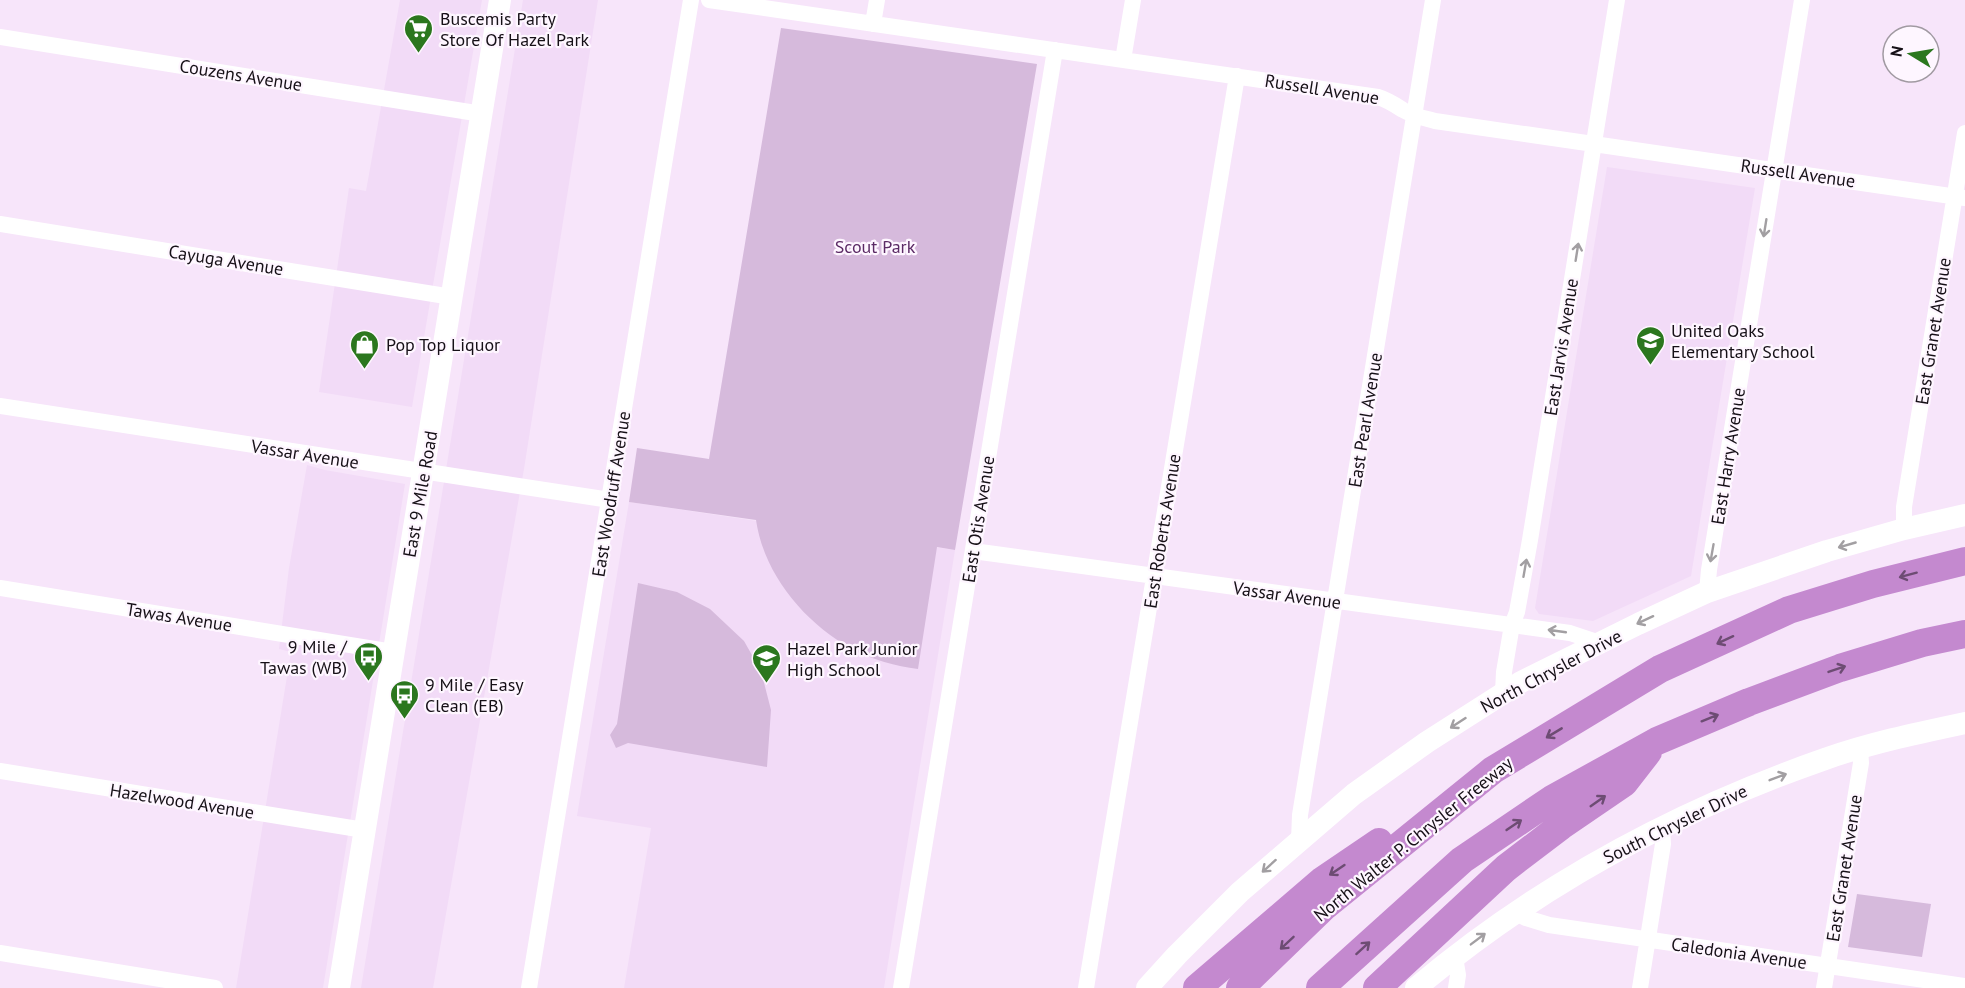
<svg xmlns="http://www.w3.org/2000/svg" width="1965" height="988" viewBox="0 0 1965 988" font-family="'PT Sans',sans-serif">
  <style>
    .built { fill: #f2dbf7 }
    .green { fill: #d6badc }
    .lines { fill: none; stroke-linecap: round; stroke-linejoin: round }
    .minor { stroke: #fff; stroke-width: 16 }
    .secondary { stroke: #fff; stroke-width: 22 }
    .motorway { stroke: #c489cf; stroke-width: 28 }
    .oneway { stroke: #a29fa2 }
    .oneway2 { stroke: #6d4c73 }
    .labels { text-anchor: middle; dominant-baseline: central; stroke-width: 4.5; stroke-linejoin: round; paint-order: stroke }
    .poi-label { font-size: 18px; fill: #161017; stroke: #fef6ff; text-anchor: start }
    .street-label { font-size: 18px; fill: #161017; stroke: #fef6ff }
    .park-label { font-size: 18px; fill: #5b2a65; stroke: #fef6ff }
  </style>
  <rect width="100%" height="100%" fill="#f7e5fa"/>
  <!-- built -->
  <path class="built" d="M 400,0 L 482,0 L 412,407 L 319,392 L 349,188 L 366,191 Z
    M 523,0 L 598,0 L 524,469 L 433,988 L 361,988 Z
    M 1607,167 L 1755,188 L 1691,576 L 1593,621 L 1539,614 L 1535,608 Z
    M 307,465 L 325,470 L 405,484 L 323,988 L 236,988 L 291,652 L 279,649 L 289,568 Z
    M 629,502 L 955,550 L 884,988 L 624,988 L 651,828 L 577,816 Z"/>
  <!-- green -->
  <path class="green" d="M 781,28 L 1037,64 L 955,550 L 937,547 L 918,669 C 896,666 872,660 852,649 C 805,623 764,575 756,520 L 629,502 L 637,448 L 709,459 Z
    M 638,583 L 677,592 L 710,609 L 744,641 L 761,671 L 771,710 L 767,767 L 628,743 L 616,748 L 610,735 L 617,724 Z
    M 1857,894 L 1931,904 L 1922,957 L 1848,947 Z"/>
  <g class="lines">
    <!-- minor -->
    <path class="minor" d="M 709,0 L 1378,97 C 1388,100 1394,104 1403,110 C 1413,116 1424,118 1435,121 L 1965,198
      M 873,24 L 877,0
      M 0,37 L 482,114
      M 1123,60 L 1133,0
      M 0,224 L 452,297
      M 0,406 L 610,500
      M 1904,529 L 1904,507 L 1965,133
      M 973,551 L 1570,633 L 1600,643
      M 0,588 L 393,652
      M 1707,592 L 1709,570 L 1802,0
      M 1503,693 L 1504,672 L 1512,625 L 1517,612 L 1530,540 L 1617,0
      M 0,771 L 364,830
      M 1299,840 L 1300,815 L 1433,0
      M 1516,913 L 1526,918 L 1549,925 L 1965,986
      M 0,953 L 215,988
      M 1455,957 L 1458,975 L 1456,988
      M 529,988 L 691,0
      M 901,988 L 1055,50
      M 1086,988 L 1237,76
      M 1640,988 L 1663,844 L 1662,827
      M 1824,988 L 1861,763 L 1860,748"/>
    <!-- secondary -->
    <path class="secondary" d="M 339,988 L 500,0
      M 1147,988 L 1177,955 L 1240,892 L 1354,794 L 1427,742 L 1521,682 L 1638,624 L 1707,592 L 1827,551 L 1904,529 L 1965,515
      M 1416,988 C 1536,887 1676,811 1825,759 C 1870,743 1918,733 1965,723"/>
    <!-- motorway -->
    <path class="motorway" d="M 1197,988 L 1323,880 L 1379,842
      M 1240,988 L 1325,906 L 1493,770 L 1660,669 L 1789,610 L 1873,584 L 1965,561
      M 1320,988 L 1462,860 L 1552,799 L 1657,741 L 1749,702 L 1840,668 L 1922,643 L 1965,634
      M 1377,988 L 1506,868 L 1561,826 L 1624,783 L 1648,752"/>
  </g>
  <!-- one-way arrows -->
  <defs><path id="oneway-shaft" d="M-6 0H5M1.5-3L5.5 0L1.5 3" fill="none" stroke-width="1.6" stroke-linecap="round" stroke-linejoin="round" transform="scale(1.5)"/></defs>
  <g class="oneway">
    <use href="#oneway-shaft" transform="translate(1765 228) rotate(99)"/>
    <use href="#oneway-shaft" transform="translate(1577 252) rotate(-81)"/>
    <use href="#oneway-shaft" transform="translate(1847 545) rotate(164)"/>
    <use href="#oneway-shaft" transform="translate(1712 553) rotate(100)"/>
    <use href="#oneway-shaft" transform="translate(1525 568) rotate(-80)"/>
    <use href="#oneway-shaft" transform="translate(1645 620) rotate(155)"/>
    <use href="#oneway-shaft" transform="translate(1557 631) rotate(-172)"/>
    <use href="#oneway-shaft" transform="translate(1458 723) rotate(147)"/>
    <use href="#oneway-shaft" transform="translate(1778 777) rotate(-21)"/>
    <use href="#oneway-shaft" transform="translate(1269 866) rotate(138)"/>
    <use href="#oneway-shaft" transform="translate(1478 939) rotate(-37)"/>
  </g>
  <g class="oneway2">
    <use href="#oneway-shaft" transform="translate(1908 575) rotate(165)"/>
    <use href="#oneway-shaft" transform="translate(1725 640) rotate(155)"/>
    <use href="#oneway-shaft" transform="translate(1837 669) rotate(-19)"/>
    <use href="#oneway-shaft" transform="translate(1710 718) rotate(-22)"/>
    <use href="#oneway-shaft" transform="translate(1554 733) rotate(149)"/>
    <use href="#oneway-shaft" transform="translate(1598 801) rotate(-35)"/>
    <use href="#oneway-shaft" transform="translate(1514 825) rotate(-34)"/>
    <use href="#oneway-shaft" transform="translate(1337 870) rotate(146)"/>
    <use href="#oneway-shaft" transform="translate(1287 943) rotate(137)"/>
    <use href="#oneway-shaft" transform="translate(1363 948) rotate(-42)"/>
  </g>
  <!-- icons -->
  <defs>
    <symbol id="supermarket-pin" viewBox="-11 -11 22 30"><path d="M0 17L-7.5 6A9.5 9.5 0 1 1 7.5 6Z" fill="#2b771e" stroke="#fef6ff"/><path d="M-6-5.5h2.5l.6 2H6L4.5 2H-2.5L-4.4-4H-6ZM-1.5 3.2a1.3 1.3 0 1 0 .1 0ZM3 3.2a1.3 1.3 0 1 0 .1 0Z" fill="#fff"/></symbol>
    <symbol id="school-pin" viewBox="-11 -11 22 30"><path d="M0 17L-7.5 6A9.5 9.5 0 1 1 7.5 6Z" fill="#2b771e" stroke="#fef6ff"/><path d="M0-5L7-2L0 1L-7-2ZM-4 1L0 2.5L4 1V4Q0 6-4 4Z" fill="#fff"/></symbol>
    <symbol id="shop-pin" viewBox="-11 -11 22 30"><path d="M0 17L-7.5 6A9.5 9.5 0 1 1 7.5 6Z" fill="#2b771e" stroke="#fef6ff"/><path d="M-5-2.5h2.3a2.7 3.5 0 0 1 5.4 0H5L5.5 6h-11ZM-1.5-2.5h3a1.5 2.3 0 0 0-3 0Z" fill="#fff"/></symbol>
    <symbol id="bus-pin" viewBox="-11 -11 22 30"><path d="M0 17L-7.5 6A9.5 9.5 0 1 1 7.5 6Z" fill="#2b771e" stroke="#fef6ff"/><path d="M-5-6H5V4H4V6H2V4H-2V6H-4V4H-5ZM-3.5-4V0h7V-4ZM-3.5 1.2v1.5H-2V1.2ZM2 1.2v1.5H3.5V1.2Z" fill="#fff"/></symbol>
  </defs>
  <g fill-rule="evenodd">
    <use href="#supermarket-pin" x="402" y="12" width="33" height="45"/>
    <use href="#school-pin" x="1634" y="324" width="33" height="45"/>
    <use href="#shop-pin" x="348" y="328" width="33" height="45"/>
    <use href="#bus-pin" x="352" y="640" width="33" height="45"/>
    <use href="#school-pin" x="750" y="642" width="33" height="45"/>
    <use href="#bus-pin" x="388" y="678" width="33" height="45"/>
  </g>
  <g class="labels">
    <!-- poi labels -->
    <g class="poi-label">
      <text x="440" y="18">Buscemis Party<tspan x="440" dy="21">Store Of Hazel Park</tspan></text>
      <text x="1671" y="330">United Oaks<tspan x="1671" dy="21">Elementary School</tspan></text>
      <text x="386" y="344">Pop Top Liquor</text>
      <text x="347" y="646" text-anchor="end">9 Mile /<tspan x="347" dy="21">Tawas (WB)</tspan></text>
      <text x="787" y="648">Hazel Park Junior<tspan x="787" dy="21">High School</tspan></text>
      <text x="425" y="684">9 Mile / Easy<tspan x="425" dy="21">Clean (EB)</tspan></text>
    </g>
    <!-- street labels -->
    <g class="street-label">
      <text transform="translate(241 75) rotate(9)">Couzens Avenue</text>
      <text transform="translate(1322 89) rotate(9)">Russell Avenue</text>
      <text transform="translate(1798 173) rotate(8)">Russell Avenue</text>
      <text transform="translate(226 260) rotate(9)">Cayuga Avenue</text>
      <text transform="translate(1933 331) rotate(-81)">East Granet Avenue</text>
      <text transform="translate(1561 347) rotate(-81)">East Jarvis Avenue</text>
      <text transform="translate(1365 420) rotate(-81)">East Pearl Avenue</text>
      <text transform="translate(305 454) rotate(9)">Vassar Avenue</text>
      <text transform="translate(1728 456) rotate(-81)">East Harry Avenue</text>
      <text transform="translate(420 494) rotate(-80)">East 9 Mile Road</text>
      <text transform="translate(611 494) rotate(-81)">East Woodruff Avenue</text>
      <text transform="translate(978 519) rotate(-81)">East Otis Avenue</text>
      <text transform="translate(1162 531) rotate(-81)">East Roberts Avenue</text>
      <text transform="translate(1287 595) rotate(8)">Vassar Avenue</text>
      <text transform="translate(179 617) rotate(9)">Tawas Avenue</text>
      <text transform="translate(1551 671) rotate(-28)">North Chrysler Drive</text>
      <text transform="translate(182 801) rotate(9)">Hazelwood Avenue</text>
      <text transform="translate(1675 824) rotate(-26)">South Chrysler Drive</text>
      <text transform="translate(1413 839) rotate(-39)">North Walter P. Chrysler Freeway</text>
      <text transform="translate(1844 868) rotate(-81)">East Granet Avenue</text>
      <text transform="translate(1739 953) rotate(8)">Caledonia Avenue</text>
    </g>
    <!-- park labels -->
    <g class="park-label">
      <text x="875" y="246">Scout Park</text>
    </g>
  </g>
  <!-- north arrow -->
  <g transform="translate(1911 54) rotate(281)"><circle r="28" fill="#fef6ff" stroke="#a19aa2" stroke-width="1.5"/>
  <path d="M0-4.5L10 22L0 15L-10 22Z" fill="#2b771e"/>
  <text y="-9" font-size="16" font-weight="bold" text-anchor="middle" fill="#161017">N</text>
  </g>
</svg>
